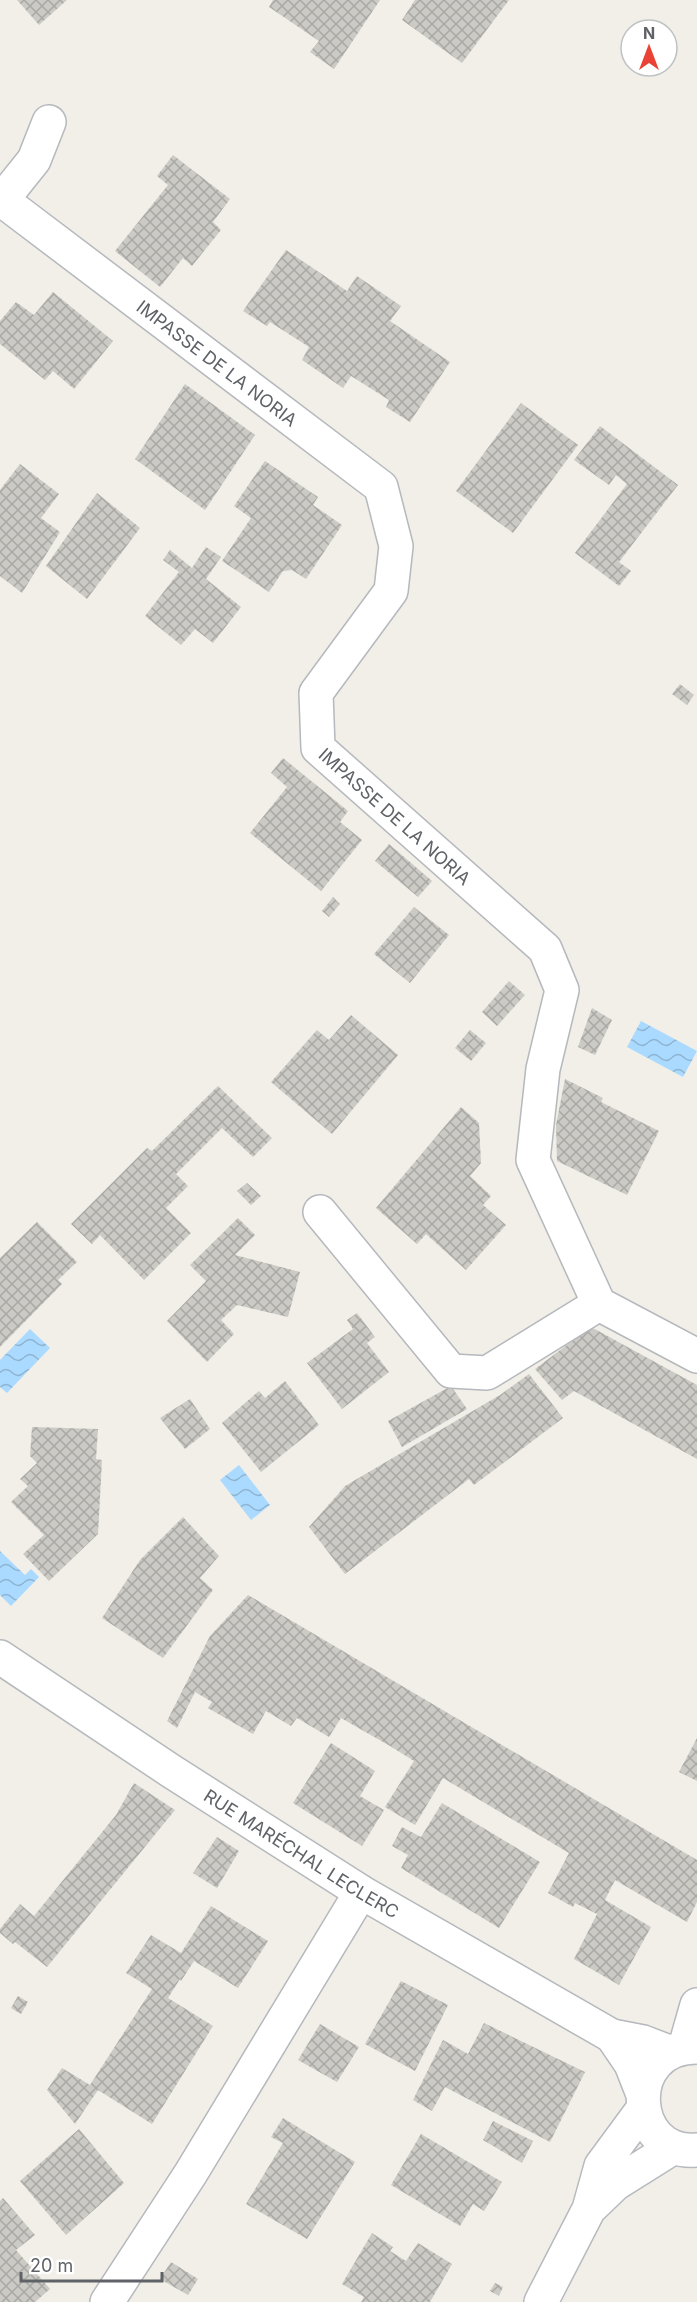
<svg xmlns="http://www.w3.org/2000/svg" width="697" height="2302" viewBox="0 0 697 2302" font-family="Inter,sans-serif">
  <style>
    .water { fill: url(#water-waves) }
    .building { fill: url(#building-cross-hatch) }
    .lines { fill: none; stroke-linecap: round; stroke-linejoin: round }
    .street-casing { stroke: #b5b8bc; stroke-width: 36 }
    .secondary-casing { stroke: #b6babf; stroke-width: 36 }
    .street { stroke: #fff; stroke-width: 33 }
    .secondary { stroke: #fff; stroke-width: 33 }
    .labels { text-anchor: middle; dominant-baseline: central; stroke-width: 4.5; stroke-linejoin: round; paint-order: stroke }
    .street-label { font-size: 18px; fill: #5f6368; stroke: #fff }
  </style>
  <defs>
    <pattern id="water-waves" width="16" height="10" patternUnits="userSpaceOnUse" patternTransform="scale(1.5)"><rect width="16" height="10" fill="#aadaff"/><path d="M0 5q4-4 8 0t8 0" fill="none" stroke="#8eb4d2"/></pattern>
    <pattern id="building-cross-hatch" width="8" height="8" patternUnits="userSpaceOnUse" patternTransform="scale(1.5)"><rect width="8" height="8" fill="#cccac5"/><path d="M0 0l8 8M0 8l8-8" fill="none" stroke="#a9a8a4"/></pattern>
  </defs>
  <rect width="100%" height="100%" fill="#f1efe8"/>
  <!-- water -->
  <path class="water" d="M 641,1021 L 697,1051 L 683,1077 L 627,1047 Z
    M 30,1329 L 50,1348 L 7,1393 L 0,1387 L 0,1360 Z
    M 239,1465 L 270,1505 L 251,1520 L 220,1480 Z
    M 0,1551 L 25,1575 L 31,1569 L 39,1577 L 11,1606 L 0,1595 Z"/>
  <!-- building -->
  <path class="building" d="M 17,0 L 67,0 L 39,25 Z
    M 273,0 L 380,0 L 334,69 L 310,52 L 319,41 L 269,7 Z
    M 415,0 L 509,0 L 462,63 L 402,20 Z
    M 173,155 L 230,199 L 213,222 L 221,230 L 192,266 L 183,258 L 160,287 L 115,251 L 168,185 L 157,176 Z
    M 286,250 L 347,291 L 357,276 L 376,289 L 401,306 L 390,321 L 450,362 L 410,422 L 386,407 L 389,400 L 351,376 L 343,388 L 302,360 L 309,347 L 270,322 L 267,326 L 243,311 Z
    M 53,292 L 113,341 L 74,389 L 53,371 L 45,380 L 0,344 L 0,321 L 16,302 L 34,315 Z
    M 185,384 L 255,435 L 205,510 L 135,459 Z
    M 521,403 L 578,445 L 513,533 L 456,491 Z
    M 600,426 L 678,485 L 619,562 L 631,571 L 619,586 L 575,553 L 627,484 L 616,475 L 609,485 L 574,460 Z
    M 265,461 L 318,497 L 313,505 L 342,525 L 306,579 L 292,570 L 283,571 L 269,592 L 222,561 L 251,518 L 234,506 Z
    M 20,464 L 59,494 L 41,518 L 60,532 L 22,593 L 0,576 L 0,490 Z
    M 97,493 L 140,528 L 87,599 L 46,566 Z
    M 206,547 L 221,557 L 206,579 L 241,607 L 213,643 L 195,629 L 181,645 L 145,616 L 179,572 L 163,560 L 170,550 L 192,568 Z
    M 680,684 L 694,695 L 687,705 L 672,694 Z
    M 283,758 L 348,811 L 340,822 L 362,840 L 321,891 L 250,833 L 287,787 L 271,773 Z
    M 389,844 L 432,881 L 418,897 L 375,861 Z
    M 333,897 L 340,904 L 329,917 L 322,911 Z
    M 414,907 L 449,935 L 410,983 L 374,954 Z
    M 509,981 L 525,995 L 497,1026 L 482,1012 Z
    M 592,1008 L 612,1020 L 595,1055 L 578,1047 Z
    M 351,1015 L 398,1055 L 332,1134 L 271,1082 L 317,1030 L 329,1040 Z
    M 470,1030 L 486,1043 L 471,1061 L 455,1048 Z
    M 565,1079 L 603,1098 L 601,1102 L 659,1131 L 627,1195 L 557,1161 L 556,1125 Z
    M 218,1086 L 272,1138 L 253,1157 L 222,1128 L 176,1174 L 188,1186 L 166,1208 L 191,1233 L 144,1280 L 100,1235 L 92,1244 L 71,1224 L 147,1148 L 152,1151 Z
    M 461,1107 L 479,1123 L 481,1163 L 470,1176 L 491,1196 L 483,1205 L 506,1225 L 466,1270 L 426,1234 L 417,1244 L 376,1208 Z
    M 247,1183 L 261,1196 L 251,1205 L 237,1191 Z
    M 238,1218 L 255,1235 L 235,1255 L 300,1272 L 288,1317 L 237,1305 L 221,1320 L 234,1334 L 207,1362 L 167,1321 L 206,1281 L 190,1265 Z
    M 37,1222 L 77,1262 L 58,1280 L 62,1284 L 0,1347 L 0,1258 Z
    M 357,1313 L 375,1337 L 367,1343 L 389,1372 L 342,1409 L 307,1363 L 353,1329 L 347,1320 Z
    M 591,1327 L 697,1385 L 697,1459 L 574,1391 L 562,1400 L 535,1369 Z
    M 529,1374 L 563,1418 L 474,1485 L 469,1479 L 345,1574 L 309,1527 L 339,1493 L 345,1486 L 500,1395 Z
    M 285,1381 L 319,1425 L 261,1472 L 222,1423 L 259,1391 L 265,1398 Z
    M 451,1386 L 467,1409 L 402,1447 L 388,1421 Z
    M 190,1399 L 210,1429 L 185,1449 L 160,1418 Z
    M 32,1427 L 98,1429 L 96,1459 L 102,1460 L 98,1534 L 49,1581 L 23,1554 L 44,1535 L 11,1502 L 28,1486 L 20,1479 L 37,1463 L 30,1456 Z
    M 183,1517 L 219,1556 L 200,1578 L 213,1590 L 163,1658 L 102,1618 L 140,1560 Z
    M 248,1595 L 697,1860 L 697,1902 L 687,1922 L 615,1880 L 605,1900 L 651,1927 L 619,1985 L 574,1959 L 597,1914 L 575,1903 L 573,1907 L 548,1893 L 569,1853 L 443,1778 L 415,1825 L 385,1807 L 414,1761 L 390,1746 L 341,1718 L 329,1737 L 297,1718 L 291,1726 L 266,1711 L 253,1734 L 208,1708 L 212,1702 L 195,1692 L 177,1728 L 167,1721 L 210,1636 Z
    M 697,1738 L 697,1781 L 679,1772 Z
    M 331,1743 L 375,1771 L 360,1796 L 384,1810 L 362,1846 L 293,1803 Z
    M 134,1783 L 175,1810 L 47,1967 L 15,1942 L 13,1944 L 0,1933 L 0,1929 L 20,1904 L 34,1916 L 116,1815 Z
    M 442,1803 L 540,1862 L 499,1928 L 401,1868 L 408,1855 L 392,1846 L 402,1827 L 421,1837 Z
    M 217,1837 L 239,1851 L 217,1888 L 193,1873 Z
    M 211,1906 L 268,1941 L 238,1988 L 194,1961 L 181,1981 L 180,1979 L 168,1998 L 213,2026 L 152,2124 L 98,2090 L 75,2124 L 47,2090 L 62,2068 L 90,2085 L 152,1989 L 126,1973 L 151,1935 L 181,1953 Z
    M 401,1981 L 448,2005 L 415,2071 L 365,2044 Z
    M 18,1996 L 28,2002 L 21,2014 L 11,2008 Z
    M 484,2023 L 585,2072 L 550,2142 L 445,2087 L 432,2111 L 413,2100 L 443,2040 L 468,2054 Z
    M 320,2024 L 359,2047 L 337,2082 L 298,2060 Z
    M 283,2118 L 355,2162 L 307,2239 L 246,2204 L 283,2143 L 271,2137 Z
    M 493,2121 L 533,2141 L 522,2163 L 483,2140 Z
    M 79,2129 L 124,2183 L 66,2235 L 20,2181 Z
    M 421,2134 L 502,2182 L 484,2211 L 473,2204 L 460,2226 L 391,2185 Z
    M 3,2198 L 35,2235 L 16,2250 L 50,2289 L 35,2302 L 0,2302 L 0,2201 Z
    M 372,2233 L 393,2247 L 390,2251 L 406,2261 L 418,2243 L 452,2264 L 430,2302 L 361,2302 L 364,2297 L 342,2284 Z
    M 171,2262 L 198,2279 L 188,2295 L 160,2279 Z
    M 495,2283 L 503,2287 L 499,2296 L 490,2291 Z"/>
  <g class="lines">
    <defs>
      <g id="street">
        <path d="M 0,199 L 2,200 L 34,160 L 49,122"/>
        <path id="s1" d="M 2,200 L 381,487 L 396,546 L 391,591 L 316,693 L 318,748 L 545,949 L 562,990 L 543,1069 L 533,1160 L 599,1304 L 697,1356"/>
        <path d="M 320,1212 L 451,1371 L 487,1373 L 599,1304"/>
        <path id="s2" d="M 0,1657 L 171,1771 L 361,1892 L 612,2036 L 643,2042 L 669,2052"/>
        <path d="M 612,2036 L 631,2064 L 642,2092"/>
        <path d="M 107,2302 L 191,2173 L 361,1892"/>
      </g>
      <path id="secondary" d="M 685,2047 L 697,2005
        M 697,2047 C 622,2047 629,2156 697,2150
        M 589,2209 L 615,2184 L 674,2147
        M 541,2302 L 589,2209 L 601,2166 L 643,2109"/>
    </defs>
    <!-- street casing -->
    <use href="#street" class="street-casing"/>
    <!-- secondary casing -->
    <use href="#secondary" class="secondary-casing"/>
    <!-- street -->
    <use href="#street" class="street"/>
    <!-- secondary -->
    <use href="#secondary" class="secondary"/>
  </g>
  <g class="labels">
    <!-- street labels -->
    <g class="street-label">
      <text stroke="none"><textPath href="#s1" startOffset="270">IMPASSE DE LA NORIA</textPath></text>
      <text stroke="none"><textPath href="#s1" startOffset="866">IMPASSE DE LA NORIA</textPath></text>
      <text stroke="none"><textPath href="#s2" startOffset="360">RUE MARÉCHAL LECLERC</textPath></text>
    </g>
  </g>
  <!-- north arrow -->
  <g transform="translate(649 48)"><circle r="28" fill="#ffffff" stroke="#bfc1c3" stroke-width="1.5"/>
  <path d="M0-4.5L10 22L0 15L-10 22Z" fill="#ea4335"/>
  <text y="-9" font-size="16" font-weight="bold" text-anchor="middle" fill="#5f6368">N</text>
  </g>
  <!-- scale -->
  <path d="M21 2272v9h141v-9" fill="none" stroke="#5f6368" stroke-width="3"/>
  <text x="30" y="2272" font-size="18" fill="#5f6368" stroke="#ffffff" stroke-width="4.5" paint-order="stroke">20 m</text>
</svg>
